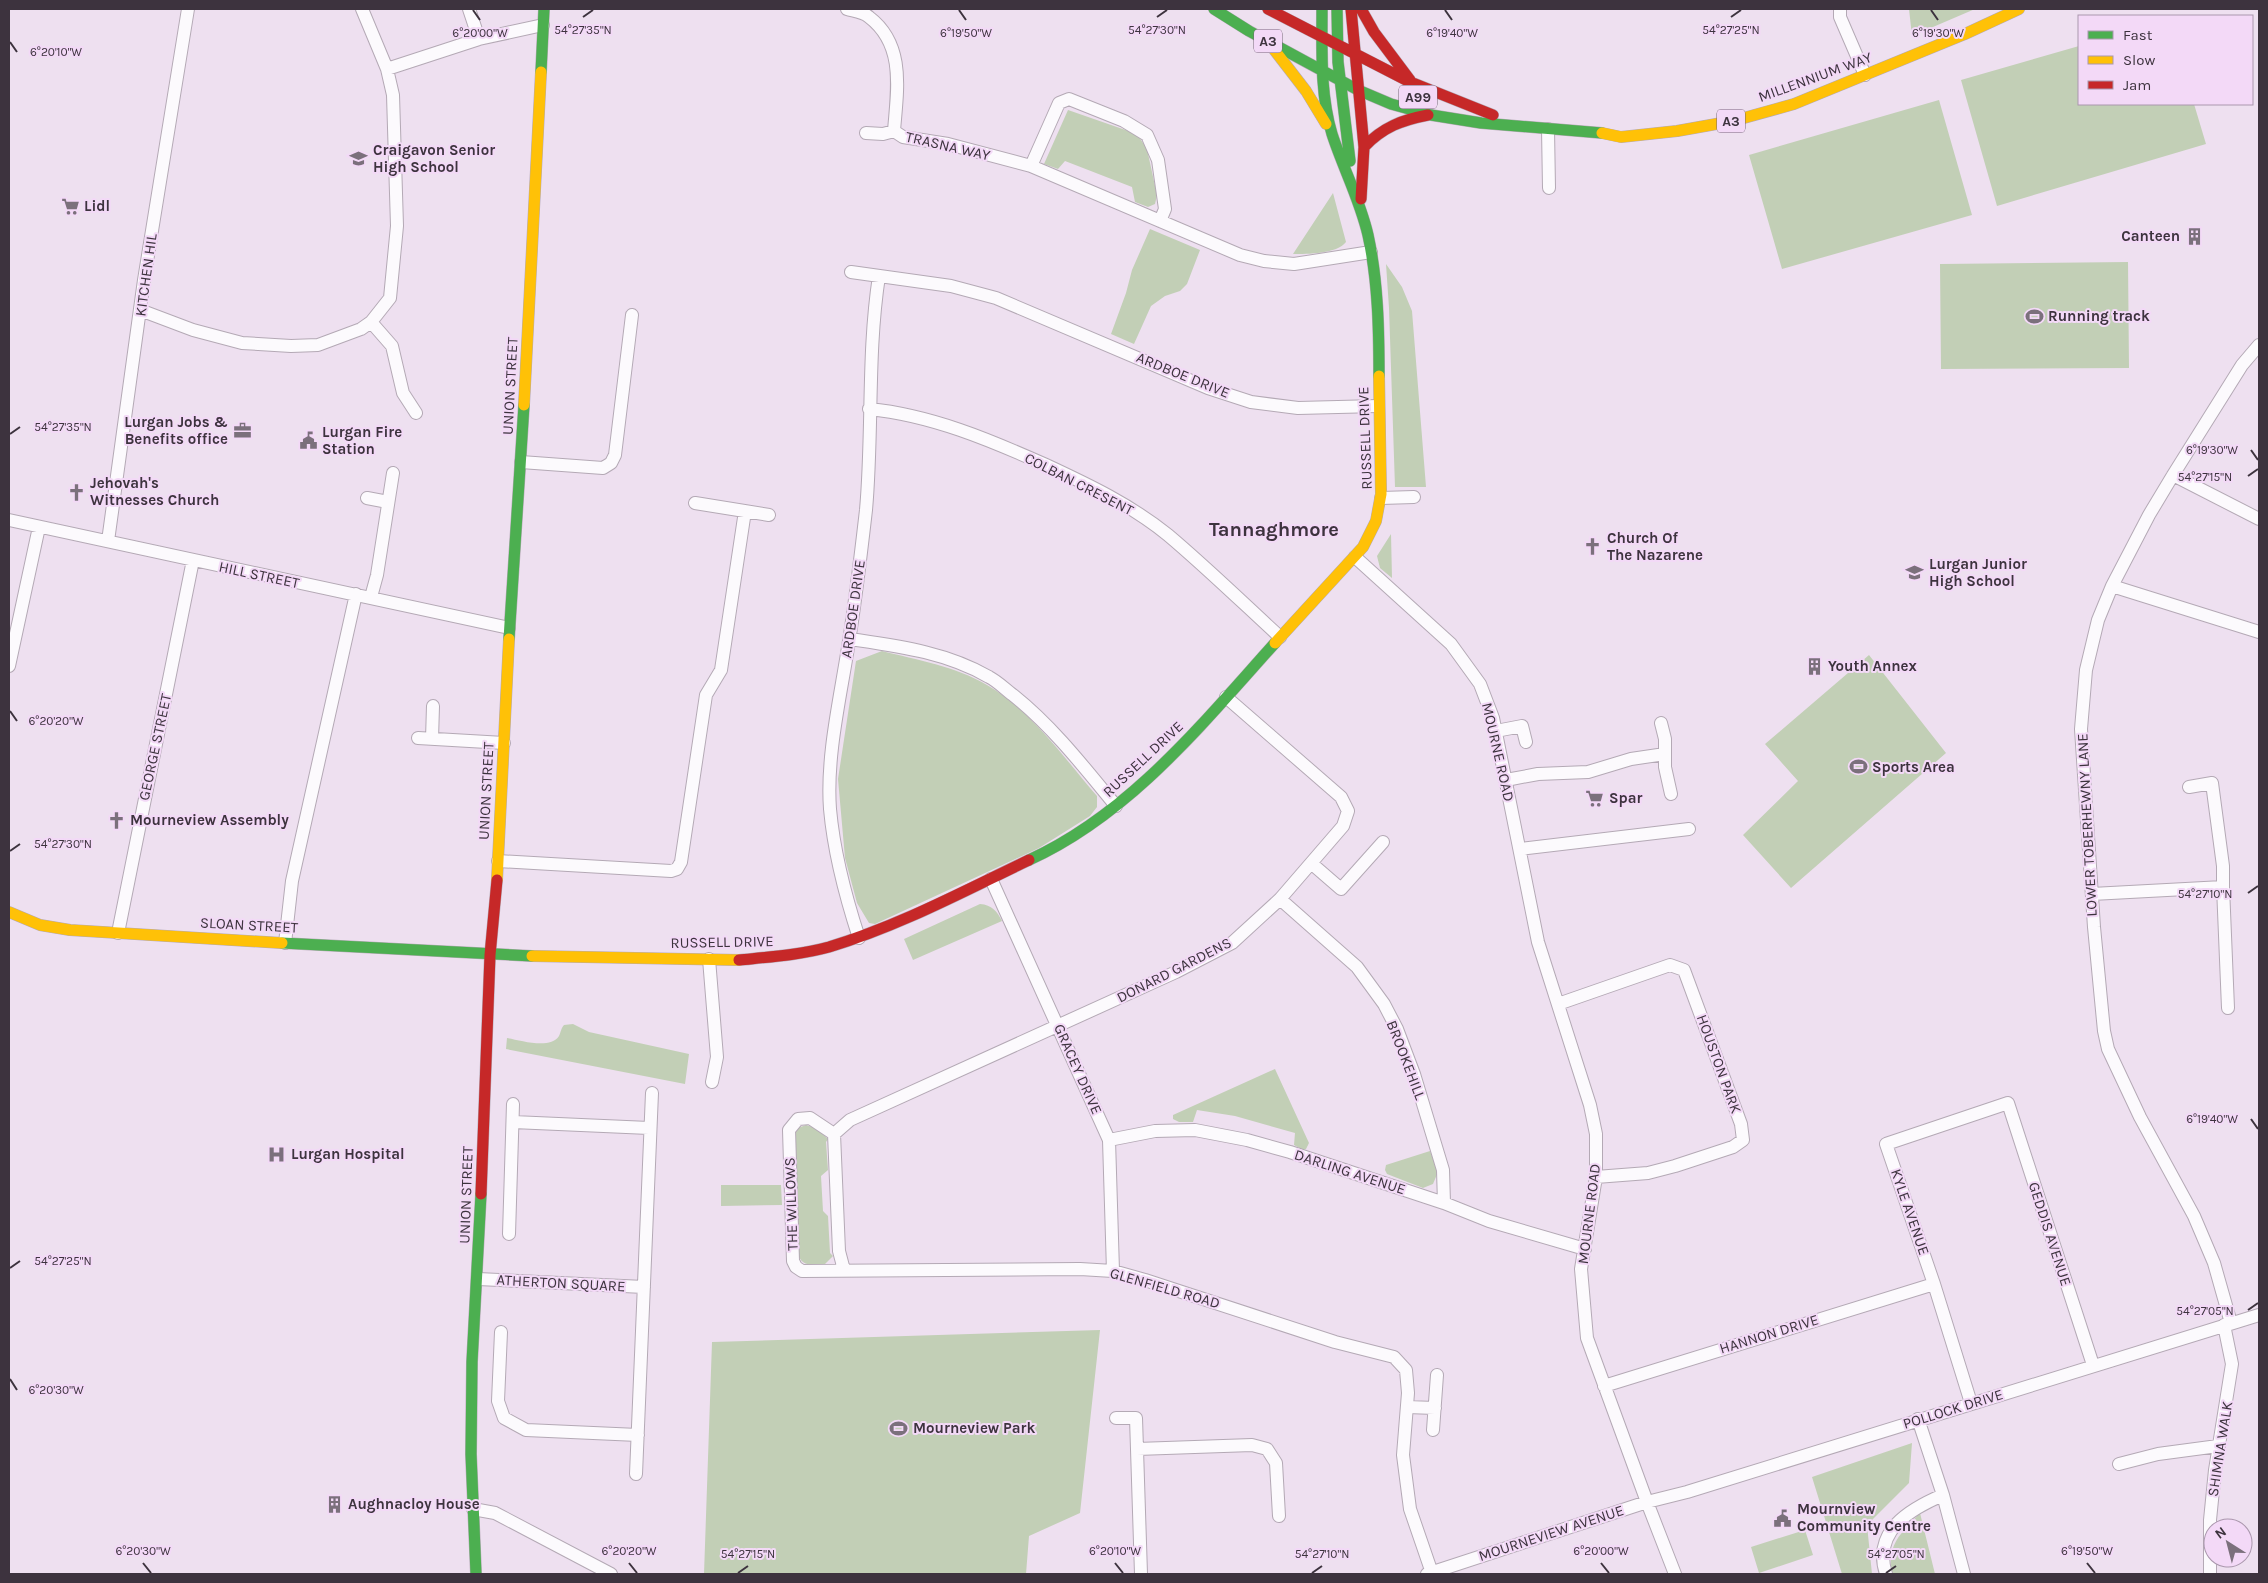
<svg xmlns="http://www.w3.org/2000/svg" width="2268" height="1583" viewBox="0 0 2268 1583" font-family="Karla,sans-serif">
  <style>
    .green { fill: #c2cfb6 }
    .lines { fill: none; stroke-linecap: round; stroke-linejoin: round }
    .street-casing { stroke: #b4a9b5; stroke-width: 14 }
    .fast-casing { stroke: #b4a9b5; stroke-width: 12 }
    .slow-casing { stroke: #b4a9b5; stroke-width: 12 }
    .jam-casing { stroke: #b4a9b5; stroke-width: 12 }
    .street { stroke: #fcfafd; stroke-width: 12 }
    .fast { stroke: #4caf50; stroke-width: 11 }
    .slow { stroke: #ffc107; stroke-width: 11 }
    .jam { stroke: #c62828; stroke-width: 11 }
    .ticks { fill: none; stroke: #3d333e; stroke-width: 2 }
    .labels { text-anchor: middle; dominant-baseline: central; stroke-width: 4; stroke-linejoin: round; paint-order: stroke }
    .shield { fill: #f3d9f7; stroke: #746576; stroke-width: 1 }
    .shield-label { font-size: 14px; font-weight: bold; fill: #3d333e }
    .street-label { font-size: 15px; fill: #3d333e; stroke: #f3d9f7 }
    .poi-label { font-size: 15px; font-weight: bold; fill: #3d333e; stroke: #f3d9f7; text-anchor: start }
    .district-label { font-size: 20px; font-weight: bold; fill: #3d333e; stroke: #f3d9f7 }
    .ticks-label { font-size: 12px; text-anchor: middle; fill: #3d333e; stroke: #f3d9f7; stroke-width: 4; stroke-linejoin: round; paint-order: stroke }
  </style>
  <rect width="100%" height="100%" fill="#eee0f0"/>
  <!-- green -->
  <path class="green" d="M 1909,9 L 1975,9 L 1912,36 Z
    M 2079,46 L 2079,104 L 2194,104 L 2206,144 L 1997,206 L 1961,80 Z
    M 1939,100 L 1972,215 L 1782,269 L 1749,155 Z
    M 1068,110 L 1137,134 L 1147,149 L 1157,195 L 1155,204 L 1148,207 L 1135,202 L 1132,187 L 1065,161 L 1058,169 L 1044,164 Z
    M 1333,193 L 1346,242 C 1337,254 1308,254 1293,254 Z
    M 1150,229 L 1200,250 L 1187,284 L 1180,291 L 1165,296 L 1151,306 L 1134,344 L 1111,334 L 1126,293 L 1132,270 Z
    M 2128,262 L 2129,368 L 1941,369 L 1940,264 Z
    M 1386,264 L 1402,287 L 1412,311 L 1426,487 L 1395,487 L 1389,308 Z
    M 1391,534 L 1392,578 L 1380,568 L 1377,556 Z
    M 882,651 C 917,660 955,666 987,685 C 1032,711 1063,757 1097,796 L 1097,807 L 1090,816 L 1039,848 L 875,924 L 869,923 L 857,903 L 845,858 L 838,779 L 856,661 Z
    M 1869,655 L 1946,753 L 1791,888 L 1743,835 L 1798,781 L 1765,744 Z
    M 980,904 C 992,905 997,911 1002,921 L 913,960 L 904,939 Z
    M 573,1024 L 589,1032 L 689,1054 L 685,1084 L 506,1049 L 507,1038 C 520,1040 550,1050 559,1036 C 561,1032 561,1028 564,1025 Z
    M 1275,1069 L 1309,1143 L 1306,1149 L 1303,1150 L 1294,1145 L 1295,1133 L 1235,1116 L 1197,1110 L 1193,1122 L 1179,1122 L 1173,1119 L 1173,1115 Z
    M 806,1125 L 816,1128 L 828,1139 L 826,1142 L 828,1170 L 821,1176 L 823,1211 L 828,1216 L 830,1253 L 833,1256 L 824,1265 C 813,1265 803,1267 798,1255 L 795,1134 L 798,1128 Z
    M 1430,1151 L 1438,1172 L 1433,1184 L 1423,1188 L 1387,1174 L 1385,1170 L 1386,1165 Z
    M 721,1185 L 781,1185 L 782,1205 L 721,1206 Z
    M 1100,1330 L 1080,1513 L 1029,1536 L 1026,1574 L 704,1574 L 712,1342 Z
    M 1912,1443 L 1909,1483 L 1867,1525 L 1872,1574 L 1842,1574 L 1812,1477 Z
    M 1920,1513 L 1935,1574 L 1892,1574 C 1887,1543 1900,1535 1920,1513 Z
    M 1805,1530 L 1813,1555 L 1759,1573 L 1751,1547 Z"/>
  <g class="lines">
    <defs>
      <path id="street" d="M 469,9 L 479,39
        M 847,9 C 854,11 864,12 869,17 C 906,45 897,91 894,131
        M 1840,9 L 1840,17 L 1865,75
        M 387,69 L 479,39 L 543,25
        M 1548,129 L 1549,188
        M 866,133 L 883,134 L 894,131 L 903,137 L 948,144 L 1031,166 L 1240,255 L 1264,261 L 1294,264 L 1371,252
        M 1031,166 L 1059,103 L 1069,99 L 1124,121 L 1147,135 L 1158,160 L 1165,209 L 1160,221
        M 851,272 L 951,286 L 996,298 L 1208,388 L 1251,402 L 1298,408 L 1378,406
        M 140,310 L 193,330 L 242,343 L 291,346 L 318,345 L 361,329 L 371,322 L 390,298 L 397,226 L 393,95 L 387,69 L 362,9
        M 371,322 L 392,346 L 403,393 L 416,413
        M 869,409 C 931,415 990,440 1046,465 C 1089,485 1131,505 1168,535 C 1206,567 1243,603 1280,637
        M 521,462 L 603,468 L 611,463 L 615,455 L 632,315
        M 2173,475 L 2259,519
        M 367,498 L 388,502
        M 1381,498 L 1414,497
        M 695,503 L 769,515
        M 9,520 L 509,628
        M 108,541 L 144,280 L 188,9
        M 1355,557 L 1451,644 L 1480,684 L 1493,718 L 1538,942 L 1590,1105 L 1596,1134 L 1596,1177 L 1581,1269 L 1587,1338 L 1647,1502 L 1675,1574
        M 2112,586 L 2259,632
        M 371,597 L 377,575 L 393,473
        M 850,639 C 897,646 946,652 989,677 C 997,681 1005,689 1013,695 C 1053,727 1084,767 1116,806
        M 9,666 L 39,527
        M 1661,723 L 1665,739 L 1665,767 L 1671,794
        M 1496,731 L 1522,726 L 1526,742
        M 418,738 L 504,743
        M 432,739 L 433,706
        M 1506,780 L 1538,774 L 1588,772 L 1631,759 L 1665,754
        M 2189,787 L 2212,783 L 2223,866 L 2223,887
        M 1520,849 L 1689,829
        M 498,861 L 671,871 L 677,869 L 681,862 L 706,695 L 721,670 L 745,511
        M 1311,863 L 1341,889 L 1383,842
        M 991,879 L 1109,1140 L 1113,1271
        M 2092,894 L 2223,887 L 2228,1008
        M 1280,899 L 1357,967 L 1384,1004 L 1397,1029 L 1414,1074 L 1443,1170 L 1444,1203
        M 118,933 L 193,560
        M 859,938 C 845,895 834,854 830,809 C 826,755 841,695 849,641 C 856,597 861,553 866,510 C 873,432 867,354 879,276
        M 285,943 L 292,881 L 356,594
        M 709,959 L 717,1057 L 712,1082
        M 1558,1004 L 1670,965 L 1684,970 L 1741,1124 L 1743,1140 L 1733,1147 L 1675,1166 L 1648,1173 L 1596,1177
        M 513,1122 L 649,1128
        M 834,1134 L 810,1118 L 798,1119 L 789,1130 L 793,1261 L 796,1267 L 802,1271 L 1080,1269 L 1113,1271 L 1145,1280 L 1335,1342 L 1394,1357 L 1406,1370 L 1408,1393 L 1403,1455 L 1410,1509 L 1432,1573
        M 834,1134 L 850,1120 L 1176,972 L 1232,943 L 1280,899 L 1343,826 L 1348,811 L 1341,797 L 1226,697
        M 834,1134 L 839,1251 L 844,1270
        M 1109,1140 L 1155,1131 L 1195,1130 L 1247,1140 L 1290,1152 L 1444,1203 L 1489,1221 L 1585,1249
        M 509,1234 L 513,1104
        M 478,1279 L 644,1287
        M 2231,1323 L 2214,1263 L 2194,1216 L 2140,1117 L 2108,1049 L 2104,1031 L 2094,927 L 2081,729 L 2086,670 L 2098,620 L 2112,586 L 2149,515 L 2173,475 L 2242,365 L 2259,345
        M 501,1332 L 498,1401 L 504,1418 L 526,1430 L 638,1435
        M 1604,1386 L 1934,1284
        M 1971,1403 L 1934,1284 L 1886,1144 L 2008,1103 L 2093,1365
        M 1407,1407 L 1435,1408
        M 1116,1418 L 1136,1418 L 1141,1574
        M 1918,1419 L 1943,1495 L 1964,1574
        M 1433,1430 L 1437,1375
        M 1137,1449 L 1252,1445 L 1267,1449 L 1276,1463 L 1279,1516
        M 2119,1464 L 2158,1454 L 2218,1446
        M 636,1474 L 652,1093
        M 473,1509 L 495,1513 L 611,1574
        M 1427,1574 L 1647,1502 L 1687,1492 L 2259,1315
        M 1886,1574 C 1872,1531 1910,1509 1943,1495
        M 2210,1574 L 2210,1520 L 2215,1470 L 2232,1364 L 2224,1325"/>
      <path id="fast" d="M 1214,9 L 1249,31 L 1358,90 L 1391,104 L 1431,115 L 1481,123 L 1602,133
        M 1322,9 C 1322,51 1320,94 1332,134 C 1343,168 1360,200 1368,235 C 1378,281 1379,329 1379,376
        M 1337,9 L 1338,62 L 1350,161
        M 541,72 L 544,9
        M 509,639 L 524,405
        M 1029,860 C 1130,814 1202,724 1275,643
        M 282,943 L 532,956
        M 476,1574 L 471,1454 L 472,1362 L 481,1194"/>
      <path id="slow" d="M 1269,43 L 1306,91 L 1326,124
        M 1602,133 L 1621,137 L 1677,131 L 1733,121 L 1794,104 L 1965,34 L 2019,9
        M 524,405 L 541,72
        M 1275,643 L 1363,547 L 1376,521 L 1381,494 L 1379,376
        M 497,880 L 509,639
        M 9,912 L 40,925 L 70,930 L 282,943
        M 532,956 L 739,960"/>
      <path id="jam" d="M 1268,9 L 1408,81 L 1493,115
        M 1351,9 L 1364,147 L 1361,199
        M 1361,9 L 1374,32 L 1410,80
        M 1364,147 C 1383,127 1402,120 1428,115
        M 739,960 C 769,957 800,955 829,947 C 899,926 964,891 1029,860
        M 481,1194 L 490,955 L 497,880"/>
    </defs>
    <!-- street casing -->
    <use href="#street" class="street-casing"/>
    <!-- fast casing -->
    <use href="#fast" class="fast-casing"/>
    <!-- slow casing -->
    <use href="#slow" class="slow-casing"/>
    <!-- jam casing -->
    <use href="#jam" class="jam-casing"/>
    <!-- street -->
    <use href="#street" class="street"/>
    <!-- fast -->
    <use href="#fast" class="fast"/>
    <!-- slow -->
    <use href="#slow" class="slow"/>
    <!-- jam -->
    <use href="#jam" class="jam"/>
  </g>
  <!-- ticks -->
  <path class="ticks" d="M 473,10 L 480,20M 959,10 L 966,20M 1445,10 L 1452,20M 1931,10 L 1938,20M 583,17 L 593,10M 1157,17 L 1167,10M 1731,17 L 1741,10M 10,42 L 17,52M 10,434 L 20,427M 2251,450 L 2258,460M 2248,476 L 2258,469M 10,711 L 17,721M 10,851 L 20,844M 2248,893 L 2258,886M 2251,1119 L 2258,1129M 10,1268 L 20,1261M 2248,1310 L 2258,1303M 10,1379 L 17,1390M 143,1563 L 151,1573M 629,1563 L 637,1573M 1115,1563 L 1123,1573M 1601,1563 L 1609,1573M 2087,1563 L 2095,1573M 738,1573 L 748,1566M 1312,1573 L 1322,1566M 1886,1573 L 1896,1566"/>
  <!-- icons -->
  <defs>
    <symbol id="school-bare" viewBox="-9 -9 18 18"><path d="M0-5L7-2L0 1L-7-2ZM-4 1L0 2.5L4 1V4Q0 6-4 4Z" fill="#7b707c" stroke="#f3d9f7" stroke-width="2.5" paint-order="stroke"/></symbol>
    <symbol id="supermarket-bare" viewBox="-9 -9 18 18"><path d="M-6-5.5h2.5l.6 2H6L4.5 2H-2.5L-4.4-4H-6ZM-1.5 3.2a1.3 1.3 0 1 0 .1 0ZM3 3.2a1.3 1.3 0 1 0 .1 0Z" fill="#7b707c" stroke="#f3d9f7" stroke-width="2.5" paint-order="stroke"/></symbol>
    <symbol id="building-bare" viewBox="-9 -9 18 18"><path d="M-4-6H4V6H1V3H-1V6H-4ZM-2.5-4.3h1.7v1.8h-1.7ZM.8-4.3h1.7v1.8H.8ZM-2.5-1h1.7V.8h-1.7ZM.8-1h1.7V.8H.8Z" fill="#7b707c" stroke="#f3d9f7" stroke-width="2.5" paint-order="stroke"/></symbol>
    <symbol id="stadium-bare" viewBox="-9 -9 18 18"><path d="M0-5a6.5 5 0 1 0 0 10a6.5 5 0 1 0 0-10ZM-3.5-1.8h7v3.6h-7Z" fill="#7b707c" stroke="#f3d9f7" stroke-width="2.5" paint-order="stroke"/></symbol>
    <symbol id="office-bare" viewBox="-9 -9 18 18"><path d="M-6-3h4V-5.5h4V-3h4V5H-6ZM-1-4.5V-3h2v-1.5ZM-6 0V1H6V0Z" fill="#7b707c" stroke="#f3d9f7" stroke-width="2.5" paint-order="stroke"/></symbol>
    <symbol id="civic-bare" viewBox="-9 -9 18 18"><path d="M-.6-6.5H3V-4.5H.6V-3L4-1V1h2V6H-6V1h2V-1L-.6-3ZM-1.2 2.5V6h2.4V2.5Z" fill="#7b707c" stroke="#f3d9f7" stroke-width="2.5" paint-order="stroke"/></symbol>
    <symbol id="church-bare" viewBox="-9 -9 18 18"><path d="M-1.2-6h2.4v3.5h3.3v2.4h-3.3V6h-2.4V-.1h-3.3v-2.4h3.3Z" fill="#7b707c" stroke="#f3d9f7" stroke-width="2.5" paint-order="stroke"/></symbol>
    <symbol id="hospital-bare" viewBox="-9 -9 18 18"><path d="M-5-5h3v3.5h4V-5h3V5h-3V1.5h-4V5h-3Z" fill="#7b707c" stroke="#f3d9f7" stroke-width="2.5" paint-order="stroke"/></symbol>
  </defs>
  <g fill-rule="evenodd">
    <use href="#school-bare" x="346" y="146" width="25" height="25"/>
    <use href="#supermarket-bare" x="58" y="194" width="25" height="25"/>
    <use href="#building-bare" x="2182" y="224" width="25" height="25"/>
    <use href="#stadium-bare" x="2022" y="304" width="25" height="25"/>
    <use href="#office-bare" x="230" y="418" width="25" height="25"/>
    <use href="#civic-bare" x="296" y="428" width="25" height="25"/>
    <use href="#church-bare" x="64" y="480" width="25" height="25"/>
    <use href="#church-bare" x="1580" y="534" width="25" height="25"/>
    <use href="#school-bare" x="1902" y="560" width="25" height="25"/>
    <use href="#building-bare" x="1802" y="654" width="25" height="25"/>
    <use href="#stadium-bare" x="1846" y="754" width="25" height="25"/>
    <use href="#supermarket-bare" x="1582" y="786" width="25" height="25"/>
    <use href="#church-bare" x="104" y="808" width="25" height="25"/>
    <use href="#hospital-bare" x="264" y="1142" width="25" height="25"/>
    <use href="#stadium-bare" x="886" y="1416" width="25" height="25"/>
    <use href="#building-bare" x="322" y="1492" width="25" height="25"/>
    <use href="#civic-bare" x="1770" y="1506" width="25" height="25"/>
  </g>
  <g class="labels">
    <!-- shield labels -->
    <g class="shield">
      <rect x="1254" y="29.5" width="28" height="23" rx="4"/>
      <rect x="1399" y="85.5" width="38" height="23" rx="4"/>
      <rect x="1717" y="109.5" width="28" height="23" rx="4"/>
    </g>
    <g class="shield-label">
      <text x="1268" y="41">A3</text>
      <text x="1418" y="97">A99</text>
      <text x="1731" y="121">A3</text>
    </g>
    <!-- street labels -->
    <g class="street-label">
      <text transform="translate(1815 77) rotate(-20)">MILLENNIUM WAY</text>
      <text transform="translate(948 146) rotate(13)">TRASNA WAY</text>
      <text transform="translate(146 275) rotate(-82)">KITCHEN HIL</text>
      <text transform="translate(1183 375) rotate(22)">ARDBOE DRIVE</text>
      <text transform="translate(510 386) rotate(-87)">UNION STREET</text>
      <text transform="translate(1365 438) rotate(-92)">RUSSELL DRIVE</text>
      <text transform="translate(1079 484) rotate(27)">COLBAN CRESENT</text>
      <text transform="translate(259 575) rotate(12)">HILL STREET</text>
      <text transform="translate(853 609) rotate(-82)">ARDBOE DRIVE</text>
      <text transform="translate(155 747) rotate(-78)">GEORGE STREET</text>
      <text transform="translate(1498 752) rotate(77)">MOURNE ROAD</text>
      <text transform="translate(1143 759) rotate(-43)">RUSSELL DRIVE</text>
      <text transform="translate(486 791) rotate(-87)">UNION STREET</text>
      <text transform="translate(2087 825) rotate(-93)">LOWER TOBERHEWNY LANE</text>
      <text transform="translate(249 925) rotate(3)">SLOAN STREET</text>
      <text transform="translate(722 942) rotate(-1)">RUSSELL DRIVE</text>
      <text transform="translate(1174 970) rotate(-27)">DONARD GARDENS</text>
      <text transform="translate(1406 1060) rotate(69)">BROOKEHILL</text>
      <text transform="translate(1719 1064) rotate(70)">HOUSTON PARK</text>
      <text transform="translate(1078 1069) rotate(66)">GRACEY DRIVE</text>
      <text transform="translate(1350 1172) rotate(18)">DARLING AVENUE</text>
      <text transform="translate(466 1195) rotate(-88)">UNION STREET</text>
      <text transform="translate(791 1204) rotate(-92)">THE WILLOWS</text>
      <text transform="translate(1910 1212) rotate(71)">KYLE AVENUE</text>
      <text transform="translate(1589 1214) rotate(-83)">MOURNE ROAD</text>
      <text transform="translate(2050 1234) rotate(72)">GEDDIS AVENUE</text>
      <text transform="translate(561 1283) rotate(3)">ATHERTON SQUARE</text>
      <text transform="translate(1165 1288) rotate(16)">GLENFIELD ROAD</text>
      <text transform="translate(1769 1334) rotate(-17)">HANNON DRIVE</text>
      <text transform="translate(1953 1409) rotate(-17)">POLLOCK DRIVE</text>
      <text transform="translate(2220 1449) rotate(-81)">SHIMNA WALK</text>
      <text transform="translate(1551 1533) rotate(-18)">MOURNEVIEW AVENUE</text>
    </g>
    <!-- poi labels -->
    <g class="poi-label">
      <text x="373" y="150">Craigavon Senior<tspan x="373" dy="17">High School</tspan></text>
      <text x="84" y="206">Lidl</text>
      <text x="2180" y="236" text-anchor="end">Canteen</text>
      <text x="2048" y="316">Running track</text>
      <text x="228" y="422" text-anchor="end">Lurgan Jobs &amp;<tspan x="228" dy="17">Benefits office</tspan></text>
      <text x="322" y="432">Lurgan Fire<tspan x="322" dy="17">Station</tspan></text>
      <text x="90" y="483">Jehovah's<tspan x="90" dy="17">Witnesses Church</tspan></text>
      <text x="1607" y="538">Church Of<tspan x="1607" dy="17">The Nazarene</tspan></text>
      <text x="1929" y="564">Lurgan Junior<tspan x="1929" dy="17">High School</tspan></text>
      <text x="1828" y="666">Youth Annex</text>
      <text x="1872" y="767">Sports Area</text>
      <text x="1609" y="798">Spar</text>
      <text x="130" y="820">Mourneview Assembly</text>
      <text x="291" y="1154">Lurgan Hospital</text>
      <text x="913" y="1428">Mourneview Park</text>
      <text x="348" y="1504">Aughnacloy House</text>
      <text x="1797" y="1509">Mournview<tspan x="1797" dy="17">Community Centre</tspan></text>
    </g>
    <!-- district labels -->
    <g class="district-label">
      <text x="1274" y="529">Tannaghmore</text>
    </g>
  </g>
  <g class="ticks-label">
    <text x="583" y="34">54°27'35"N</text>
    <text x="1157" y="34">54°27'30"N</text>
    <text x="1731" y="34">54°27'25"N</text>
    <text x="480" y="37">6°20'00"W</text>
    <text x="966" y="37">6°19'50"W</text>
    <text x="1452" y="37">6°19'40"W</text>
    <text x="1938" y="37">6°19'30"W</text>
    <text x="56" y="56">6°20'10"W</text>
    <text x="63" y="431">54°27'35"N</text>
    <text x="2212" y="454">6°19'30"W</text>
    <text x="2205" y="481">54°27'15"N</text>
    <text x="56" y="725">6°20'20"W</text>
    <text x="63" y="848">54°27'30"N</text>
    <text x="2205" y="898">54°27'10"N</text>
    <text x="2212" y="1123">6°19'40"W</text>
    <text x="63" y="1265">54°27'25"N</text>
    <text x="2205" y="1315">54°27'05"N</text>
    <text x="56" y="1394">6°20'30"W</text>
    <text x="143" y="1555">6°20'30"W</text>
    <text x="629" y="1555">6°20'20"W</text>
    <text x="1115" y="1555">6°20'10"W</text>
    <text x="1601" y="1555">6°20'00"W</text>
    <text x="2087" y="1555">6°19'50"W</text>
    <text x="748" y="1558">54°27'15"N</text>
    <text x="1322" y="1558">54°27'10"N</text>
    <text x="1896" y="1558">54°27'05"N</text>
  </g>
  <!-- border -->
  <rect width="2268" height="1583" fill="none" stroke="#3d333e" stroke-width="20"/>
  <!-- legend -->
  <rect x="2078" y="15" width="175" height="90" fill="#f3d9f7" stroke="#aa97ad"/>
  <rect x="2088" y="31" width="25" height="8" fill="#4caf50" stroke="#aa97ad"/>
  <text x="2123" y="40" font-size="15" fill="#3d333e">Fast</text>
  <rect x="2088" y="56" width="25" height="8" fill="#ffc107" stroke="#aa97ad"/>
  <text x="2123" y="65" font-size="15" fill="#3d333e">Slow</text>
  <rect x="2088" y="81" width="25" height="8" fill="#c62828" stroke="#aa97ad"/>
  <text x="2123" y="90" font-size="15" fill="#3d333e">Jam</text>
  <!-- north arrow -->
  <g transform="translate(2228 1543) rotate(324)"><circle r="24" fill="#f3d9f7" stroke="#aa97ad"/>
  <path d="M0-4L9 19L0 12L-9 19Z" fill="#7b707c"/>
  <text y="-8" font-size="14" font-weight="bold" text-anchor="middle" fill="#3d333e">N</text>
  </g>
</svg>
